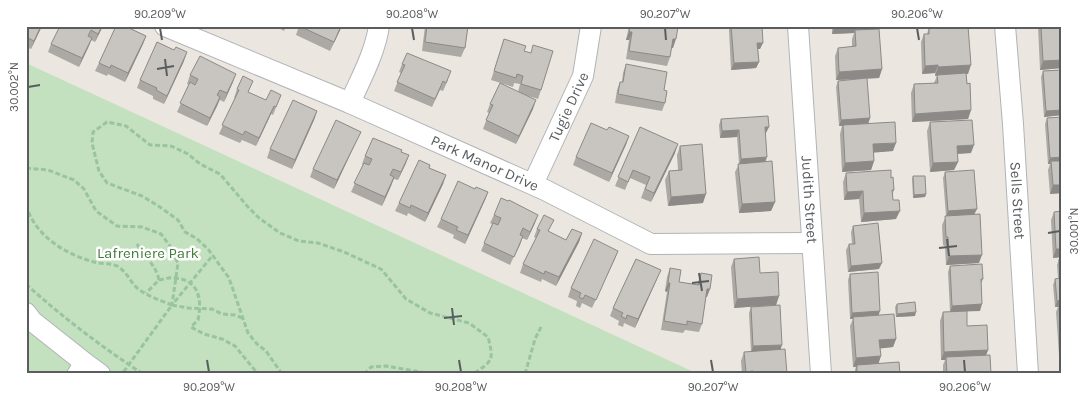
<svg xmlns="http://www.w3.org/2000/svg" width="1088" height="400" viewBox="0 0 1088 400" font-family="Karla,sans-serif">
  <style>
    .green { fill: #c3e1be }
    .lines { fill: none; stroke-linecap: round; stroke-linejoin: round }
    .service-casing { stroke: #b1b4b7; stroke-width: 12 }
    .minor-casing { stroke: #b1b4b7; stroke-width: 22 }
    .path { stroke: #9ac3a0; stroke-width: 3; stroke-dasharray: 5 2.5; stroke-linecap: butt }
    .service { stroke: #fff; stroke-width: 10 }
    .minor { stroke: #fff; stroke-width: 20 }
    .wall { fill: #aca9a5 }
    .shaded-wall { fill: #8c8986 }
    .building { fill: #c8c4c0; stroke: #8c8986 }
    .ticks { fill: none; stroke: #595d60; stroke-width: 2 }
    .labels { text-anchor: middle; dominant-baseline: central; stroke-width: 5; stroke-linejoin: round; paint-order: stroke }
    .street-label { font-size: 15px; fill: #595d60; stroke: #fff }
    .park-label { font-size: 15px; fill: #407d3a; stroke: #fff }
    .neatline { fill: none; stroke: #595d60; stroke-width: 2 }
    .ticks-label { font-size: 12px; text-anchor: middle; fill: #595d60 }
  </style>
  <rect width="100%" height="100%" fill="#ebe7e0"/>
  <!-- green -->
  <path class="green" d="M 26,63 L 698,374 L 26,374 Z"/>
  <g class="lines">
    <defs>
      <path id="service" d="M 72,374 L 80,360"/>
      <g id="minor">
        <path id="s1" d="M 165,26 L 350,103 L 545,190 L 651,244 L 812,243"/>
        <path id="s2" d="M 798,26 L 821,374"/>
        <path id="s3" d="M 1005,26 L 1013,124 L 1028,374"/>
        <path d="M 350,103 C 361,78 375,53 379,26"/>
        <path id="s4" d="M 533,184 L 583,76 L 591,26"/>
        <path d="M 26,313 L 32,321 L 85,363 L 100,374"/>
      </g>
    </defs>
    <!-- service casing -->
    <use href="#service" class="service-casing"/>
    <!-- minor casing -->
    <use href="#minor" class="minor-casing"/>
    <!-- path -->
    <path class="path" d="M 26,74 L 27,70
      M 26,168 L 48,170 L 74,180 L 84,189 L 96,211 L 117,226 L 142,227 L 161,234 L 170,246 L 178,263 L 172,305 L 213,255
      M 26,205 C 35,236 65,254 94,262 C 101,264 110,263 117,266 C 128,272 131,285 141,291 C 150,297 162,301 172,305 L 122,374
      M 137,244 C 145,258 156,265 159,280 L 146,293
      M 159,280 C 164,279 170,277 175,278 C 200,280 202,301 198,320 L 191,327 L 204,334 L 222,339 L 235,346 L 258,374
      M 26,284 C 62,317 102,347 143,374
      M 172,305 L 188,308 L 212,309 L 222,314 L 235,315 L 242,318
      M 282,374 L 266,351 L 257,344 L 248,333 L 229,278 L 208,249 L 196,238 L 185,232 L 178,220 L 160,207 L 142,196 L 107,183 L 99,171 L 92,143 L 93,132 L 107,122 L 126,126 L 150,145 L 171,146 L 188,154 L 200,164 L 220,174 L 248,207 L 259,218 L 280,233 L 299,241 L 318,243 L 344,252 L 381,269 L 406,299 L 430,313 L 469,323 L 488,337 C 494,360 493,361 473,374
      M 364,374 L 371,367 L 386,366 L 433,374
      M 525,374 L 535,339 L 542,325"/>
    <!-- service -->
    <use href="#service" class="service"/>
    <!-- minor -->
    <use href="#minor" class="minor"/>
  </g>
  <!-- wall -->
  <path class="wall" d="M 26,26 L 42,26 L 31,49 L 26,47 Z
    M 103,26 L 95,42 L 91,40 L 79,67 L 48,52 L 51,44 Z
    M 268,26 L 286,26 L 284,31 L 275,26 L 274,29 Z
    M 299,26 L 342,26 L 330,51 L 296,35 Z
    M 425,26 L 468,26 L 465,48 L 461,57 L 422,51 Z
    M 629,26 L 674,26 L 673,48 L 671,48 L 670,57 L 667,66 L 626,59 L 629,40 L 626,40 Z
    M 730,26 L 762,26 L 760,49 L 758,49 L 759,62 L 756,68 L 731,70 L 729,30 Z
    M 832,26 L 876,26 L 875,29 L 882,69 L 879,78 L 836,80 L 835,56 L 838,48 L 852,47 L 852,39 L 854,33 L 832,34 Z
    M 930,26 L 968,26 L 968,74 L 966,74 L 971,110 L 968,119 L 912,122 L 911,93 L 914,84 L 934,83 L 937,76 L 935,76 L 935,73 L 922,74 L 921,42 L 924,34 L 927,34 L 929,27 L 931,27 Z
    M 1038,26 L 1062,26 L 1062,68 L 1040,70 Z
    M 129,28 L 146,36 L 143,44 L 125,82 L 108,74 L 107,76 L 95,71 L 99,63 Z
    M 504,39 L 524,51 L 541,90 L 538,99 L 522,94 L 533,109 L 516,144 L 483,129 L 489,113 L 487,112 L 490,104 L 518,92 L 520,84 L 514,83 L 513,87 L 491,80 Z
    M 184,61 L 164,104 L 153,99 L 153,96 L 137,88 L 140,80 Z
    M 402,64 L 448,80 L 443,91 L 440,90 L 432,107 L 394,91 L 401,73 L 399,72 Z
    M 626,64 L 664,90 L 665,103 L 662,111 L 615,103 L 617,90 L 620,82 L 622,82 L 623,73 Z
    M 1062,70 L 1062,115 L 1044,117 L 1041,77 L 1043,71 Z
    M 190,75 L 233,82 L 224,102 L 220,100 L 207,126 L 177,112 L 189,85 L 187,84 Z
    M 838,81 L 870,118 L 868,124 L 893,151 L 874,152 L 874,161 L 871,170 L 842,172 L 840,134 L 842,126 L 839,126 L 836,87 Z
    M 237,89 L 248,93 L 266,100 L 281,95 L 273,115 L 271,114 L 256,146 L 242,140 L 240,143 L 219,134 L 235,98 L 234,98 Z
    M 317,111 L 314,120 L 292,169 L 267,158 L 270,149 Z
    M 1047,118 L 1062,193 L 1050,194 L 1048,170 L 1050,164 L 1048,164 L 1045,124 Z
    M 721,119 L 766,133 L 765,133 L 765,162 L 775,202 L 771,211 L 739,213 L 735,172 L 739,164 L 737,137 L 720,138 L 719,125 Z
    M 930,122 L 971,153 L 957,154 L 958,162 L 954,170 L 930,172 L 927,131 Z
    M 640,127 L 675,153 L 651,202 L 641,198 L 646,185 L 630,178 L 625,190 L 615,186 Z
    M 607,130 L 629,136 L 609,182 L 573,165 L 576,157 Z
    M 361,132 L 357,140 L 334,189 L 310,177 L 313,169 Z
    M 680,146 L 703,203 L 668,206 L 665,180 L 669,171 L 678,170 L 677,155 Z
    M 401,152 L 406,163 L 398,180 L 394,179 L 382,206 L 351,192 L 363,165 L 362,164 L 365,156 Z
    M 429,168 L 446,175 L 443,184 L 425,222 L 408,213 L 407,216 L 395,211 L 399,203 Z
    M 945,172 L 975,215 L 979,263 L 946,265 L 945,246 L 943,245 L 942,225 L 946,216 L 943,178 Z
    M 846,173 L 891,178 L 894,190 L 892,196 L 893,200 L 896,219 L 861,222 L 859,199 L 844,200 L 843,182 Z
    M 913,176 L 926,194 L 925,197 L 913,198 L 912,179 Z
    M 475,189 L 488,192 L 485,200 L 465,244 L 453,238 L 454,235 L 437,227 L 441,219 Z
    M 508,201 L 535,223 L 527,240 L 522,238 L 510,265 L 481,251 L 492,224 L 490,223 L 494,215 Z
    M 1062,211 L 1062,257 L 1053,258 L 1051,220 L 1054,212 Z
    M 853,226 L 879,269 L 848,272 L 846,250 L 849,244 L 852,244 L 851,232 Z
    M 537,229 L 549,232 L 566,240 L 582,233 L 579,242 L 556,286 L 542,279 L 541,282 L 520,273 L 523,264 L 536,238 L 534,237 Z
    M 618,251 L 615,259 L 592,308 L 582,303 L 580,308 L 576,306 L 577,301 L 568,297 L 571,288 Z
    M 734,259 L 760,273 L 779,296 L 776,305 L 734,308 L 731,267 Z
    M 1059,259 L 1062,259 L 1062,354 L 1059,355 L 1056,312 L 1058,307 L 1055,307 L 1053,285 L 1055,279 L 1058,278 L 1057,265 Z
    M 950,266 L 983,279 L 981,284 L 980,311 L 967,311 L 967,326 L 988,350 L 986,355 L 991,374 L 943,374 L 943,365 L 945,360 L 941,360 L 940,321 L 943,312 L 950,312 L 948,272 Z
    M 670,268 L 679,282 L 697,285 L 701,273 L 710,289 L 706,297 L 702,324 L 699,332 L 685,330 L 683,333 L 661,330 L 667,292 L 665,291 L 667,277 Z
    M 850,274 L 896,339 L 893,347 L 880,348 L 878,363 L 900,374 L 854,374 L 856,366 L 853,367 L 850,326 L 853,319 L 850,319 L 848,280 Z
    M 657,279 L 635,328 L 624,323 L 623,327 L 618,325 L 619,321 L 610,316 L 613,308 Z
    M 897,304 L 915,316 L 896,317 L 895,307 Z
    M 751,307 L 781,349 L 787,374 L 742,374 L 741,361 L 744,352 L 751,352 L 749,313 Z"/>
  <!-- shaded-wall -->
  <path class="shaded-wall" d="M 41,26 L 42,26 L 31,49 L 34,41 Z
    M 102,26 L 103,26 L 95,42 L 98,34 Z
    M 341,26 L 342,26 L 330,51 L 334,42 Z
    M 835,26 L 876,26 L 874,32 L 855,30 L 854,33 L 832,34 Z
    M 629,32 L 632,32 L 629,40 L 626,40 Z
    M 146,36 L 143,44 L 125,82 L 128,73 Z
    M 92,38 L 89,46 L 79,67 L 82,58 Z
    M 673,39 L 676,39 L 673,48 L 670,48 Z
    M 757,43 L 763,43 L 760,49 L 755,49 Z
    M 187,52 L 184,61 L 164,104 L 167,96 Z
    M 1062,60 L 1062,68 L 1040,70 L 1043,61 Z
    M 759,62 L 756,68 L 731,70 L 734,63 Z
    M 938,65 L 935,73 L 922,74 L 925,66 Z
    M 971,65 L 968,74 L 935,76 L 938,67 Z
    M 882,69 L 879,78 L 836,80 L 839,72 Z
    M 236,74 L 233,82 L 224,102 L 227,93 Z
    M 220,97 L 217,106 L 207,126 L 210,118 Z
    M 536,100 L 533,109 L 516,144 L 519,136 Z
    M 274,106 L 271,114 L 256,146 L 259,138 Z
    M 971,110 L 968,119 L 912,122 L 915,114 Z
    M 1062,110 L 1062,115 L 1044,117 L 1046,111 Z
    M 317,111 L 314,120 L 292,169 L 295,160 Z
    M 870,118 L 868,124 L 839,126 L 841,120 Z
    M 765,127 L 769,127 L 766,133 L 763,134 Z
    M 739,130 L 737,137 L 720,138 L 722,131 Z
    M 361,132 L 357,140 L 334,189 L 337,180 Z
    M 629,136 L 626,145 L 609,182 L 612,173 Z
    M 896,143 L 893,151 L 870,153 L 873,144 Z
    M 678,144 L 675,153 L 651,202 L 654,193 Z
    M 974,145 L 971,153 L 953,154 L 957,146 Z
    M 409,155 L 406,163 L 398,180 L 401,172 Z
    M 767,157 L 765,163 L 739,165 L 741,159 Z
    M 1062,157 L 1062,163 L 1051,161 L 1050,164 L 1048,164 L 1050,158 Z
    M 874,161 L 871,170 L 842,172 L 845,163 Z
    M 958,162 L 954,170 L 930,172 L 933,163 Z
    M 446,175 L 443,184 L 425,222 L 428,213 Z
    M 394,177 L 391,186 L 382,206 L 385,197 Z
    M 1053,185 L 1062,185 L 1062,193 L 1050,194 Z
    M 863,191 L 859,199 L 844,200 L 847,192 Z
    M 488,192 L 485,200 L 465,244 L 468,235 Z
    M 706,194 L 703,203 L 668,206 L 671,197 Z
    M 926,194 L 925,197 L 913,198 L 914,195 Z
    M 775,202 L 771,211 L 739,213 L 742,204 Z
    M 977,209 L 974,215 L 946,217 L 948,211 Z
    M 900,211 L 896,219 L 861,222 L 864,213 Z
    M 538,215 L 535,223 L 527,240 L 530,232 Z
    M 582,233 L 579,242 L 556,286 L 559,277 Z
    M 523,236 L 520,245 L 510,265 L 514,257 Z
    M 1056,249 L 1062,249 L 1062,257 L 1053,258 Z
    M 982,255 L 979,263 L 946,265 L 949,256 Z
    M 882,263 L 879,269 L 848,272 L 851,266 Z
    M 661,270 L 657,279 L 635,328 L 638,319 Z
    M 668,283 L 670,283 L 667,292 L 665,291 Z
    M 707,289 L 710,289 L 707,297 L 704,297 Z
    M 779,296 L 776,305 L 734,308 L 737,299 Z
    M 1062,300 L 1062,306 L 1055,307 L 1057,301 Z
    M 982,304 L 980,311 L 950,312 L 952,306 Z
    M 880,311 L 878,317 L 850,319 L 852,313 Z
    M 916,312 L 915,316 L 896,317 L 897,314 Z
    M 896,339 L 893,347 L 876,349 L 879,340 Z
    M 782,345 L 780,351 L 751,353 L 753,346 Z
    M 1061,348 L 1062,348 L 1062,354 L 1059,355 Z
    M 988,350 L 985,358 L 946,357 L 945,360 L 941,360 L 944,352 Z
    M 881,356 L 878,365 L 853,367 L 856,358 Z
    M 753,371 L 753,374 L 745,374 L 746,372 Z"/>
  <!-- building -->
  <path class="building" d="M 26,26 L 41,26 L 34,41 L 26,37 Z
    M 60,26 L 102,26 L 98,34 L 91,30 L 88,36 L 92,38 L 82,58 L 51,44 Z
    M 116,26 L 129,26 L 129,28 L 146,36 L 128,73 L 111,65 L 110,68 L 99,63 Z
    M 299,26 L 341,26 L 334,42 Z
    M 427,26 L 468,26 L 465,48 L 425,42 Z
    M 630,26 L 678,27 L 676,39 L 673,39 L 670,57 L 629,51 L 632,32 L 629,32 Z
    M 731,26 L 762,26 L 763,43 L 757,43 L 759,62 L 734,63 Z
    M 947,26 L 968,26 L 971,65 L 938,67 L 938,65 L 925,66 L 924,34 L 929,34 L 929,27 Z
    M 1041,26 L 1062,26 L 1062,60 L 1043,61 Z
    M 879,29 L 882,69 L 839,72 L 838,48 L 856,46 L 855,30 Z
    M 504,39 L 526,46 L 524,51 L 531,53 L 533,45 L 553,51 L 541,90 L 521,84 L 523,76 L 517,74 L 516,78 L 494,71 Z
    M 157,42 L 174,50 L 176,47 L 187,52 L 167,96 L 156,90 L 157,88 L 140,80 Z
    M 407,53 L 451,71 L 446,83 L 443,81 L 435,99 L 397,82 L 405,65 L 402,64 Z
    M 200,56 L 236,74 L 227,93 L 220,90 L 217,95 L 220,97 L 210,118 L 180,103 L 190,82 L 195,85 L 198,79 L 190,75 Z
    M 626,64 L 667,72 L 664,90 L 667,91 L 665,103 L 618,94 L 620,82 L 623,82 Z
    M 1062,70 L 1062,110 L 1046,111 L 1043,71 Z
    M 966,73 L 967,84 L 970,83 L 971,110 L 915,114 L 914,84 L 938,83 L 937,75 Z
    M 243,76 L 253,81 L 248,92 L 266,100 L 271,90 L 281,95 L 276,107 L 274,106 L 259,138 L 245,131 L 243,135 L 222,125 L 239,90 L 237,89 Z
    M 867,78 L 870,118 L 841,120 L 838,81 Z
    M 500,83 L 536,100 L 519,136 L 486,120 L 493,105 L 490,104 Z
    M 293,100 L 317,111 L 295,160 L 270,149 Z
    M 768,116 L 769,127 L 765,127 L 767,157 L 741,159 L 739,130 L 722,131 L 721,119 Z
    M 1062,117 L 1062,157 L 1050,158 L 1047,118 Z
    M 336,120 L 361,132 L 337,180 L 313,169 Z
    M 972,120 L 974,145 L 957,146 L 958,162 L 933,163 L 930,122 Z
    M 895,122 L 896,143 L 873,144 L 874,161 L 845,163 L 843,125 Z
    M 591,123 L 607,130 L 609,127 L 629,136 L 612,173 L 576,157 Z
    M 640,127 L 678,144 L 654,193 L 645,189 L 650,177 L 633,170 L 628,182 L 618,177 Z
    M 373,138 L 402,150 L 401,152 L 409,155 L 401,172 L 393,169 L 390,175 L 394,177 L 385,197 L 354,183 L 364,163 L 369,165 L 372,159 L 365,156 Z
    M 702,144 L 706,194 L 671,197 L 669,171 L 682,170 L 680,146 Z
    M 419,160 L 430,165 L 429,168 L 446,175 L 428,213 L 411,205 L 410,208 L 399,203 Z
    M 772,161 L 775,202 L 742,204 L 738,164 Z
    M 1051,161 L 1062,161 L 1062,185 L 1053,185 Z
    M 891,170 L 891,178 L 893,177 L 894,190 L 892,190 L 893,200 L 899,200 L 900,211 L 864,213 L 863,191 L 847,192 L 846,173 Z
    M 974,170 L 977,209 L 948,211 L 945,172 Z
    M 913,176 L 925,176 L 926,194 L 914,195 Z
    M 458,181 L 475,189 L 476,187 L 488,192 L 468,235 L 456,230 L 458,227 L 441,219 Z
    M 501,198 L 508,201 L 509,200 L 538,215 L 530,232 L 523,228 L 520,235 L 523,236 L 514,257 L 484,243 L 493,223 L 498,225 L 501,218 L 494,215 Z
    M 1062,211 L 1062,249 L 1056,249 L 1054,212 Z
    M 980,214 L 982,255 L 949,256 L 948,237 L 946,237 L 945,216 Z
    M 544,215 L 554,220 L 548,231 L 566,240 L 572,229 L 582,233 L 559,277 L 545,271 L 544,274 L 523,264 L 540,230 L 537,229 Z
    M 878,223 L 882,263 L 851,266 L 849,244 L 855,244 L 853,226 Z
    M 594,239 L 618,251 L 596,300 L 585,295 L 583,299 L 579,297 L 581,293 L 571,288 Z
    M 759,257 L 760,273 L 778,272 L 779,296 L 737,299 L 734,259 Z
    M 636,259 L 661,270 L 638,319 L 627,315 L 626,319 L 621,316 L 623,313 L 613,308 Z
    M 1059,259 L 1062,259 L 1062,300 L 1057,301 L 1055,279 L 1060,278 Z
    M 982,264 L 983,279 L 981,279 L 982,304 L 952,306 L 950,266 Z
    M 670,268 L 681,270 L 679,282 L 699,285 L 701,273 L 712,275 L 710,289 L 707,289 L 702,324 L 687,321 L 687,325 L 664,321 L 670,283 L 668,283 Z
    M 878,272 L 880,311 L 852,313 L 850,274 Z
    M 915,302 L 916,312 L 897,314 L 897,304 Z
    M 780,305 L 782,345 L 753,346 L 751,307 Z
    M 1059,306 L 1062,306 L 1062,348 L 1061,348 Z
    M 967,311 L 967,326 L 987,325 L 988,350 L 944,352 L 943,312 Z
    M 894,314 L 896,339 L 879,340 L 881,356 L 856,358 L 853,317 Z
    M 785,349 L 787,374 L 754,374 L 753,371 L 746,372 L 744,352 Z
    M 990,355 L 991,374 L 947,374 L 946,357 Z
    M 899,362 L 900,374 L 857,374 L 857,365 Z"/>
  <!-- ticks -->
  <path class="ticks" d="M 160,28 L 162,40M 412,28 L 414,40M 665,28 L 666,40M 917,28 L 919,40M 165,59 L 167,76M 157,69 L 174,66M 28,87 L 40,85M 1048,233 L 1060,231M 947,239 L 949,256M 939,248 L 957,246M 699,273 L 702,291M 692,283 L 709,281M 452,308 L 454,325M 444,318 L 462,316M 207,360 L 209,372M 459,360 L 461,372M 711,360 L 713,372M 964,360 L 965,372"/>
  <g class="labels">
    <!-- street labels -->
    <g class="street-label">
      <text stroke="none"><textPath href="#s4" startOffset="85">Tugie Drive</textPath></text>
      <text stroke="none"><textPath href="#s1" startOffset="348">Park Manor Drive</textPath></text>
      <text stroke="none"><textPath href="#s2" startOffset="174">Judith Street</textPath></text>
      <text stroke="none"><textPath href="#s3" startOffset="175">Sells Street</textPath></text>
    </g>
    <!-- park labels -->
    <g class="park-label">
      <text x="148" y="253">Lafreniere Park</text>
    </g>
  </g>
  <!-- border -->
  <rect width="1088" height="400" fill="none" stroke="#ffffff" stroke-width="55"/>
  <rect x="28" y="28" width="1032" height="344" class="neatline"/>
  <g class="ticks-label">
    <text x="160" y="18">90.209°W</text>
    <text x="412" y="18">90.208°W</text>
    <text x="665" y="18">90.207°W</text>
    <text x="917" y="18">90.206°W</text>
    <text transform="translate(14 87) rotate(-90)" y="4">30.002°N</text>
    <text transform="translate(1074 231) rotate(-90)" y="4">30.001°N</text>
    <text x="209" y="391">90.209°W</text>
    <text x="461" y="391">90.208°W</text>
    <text x="713" y="391">90.207°W</text>
    <text x="965" y="391">90.206°W</text>
  </g>
</svg>
